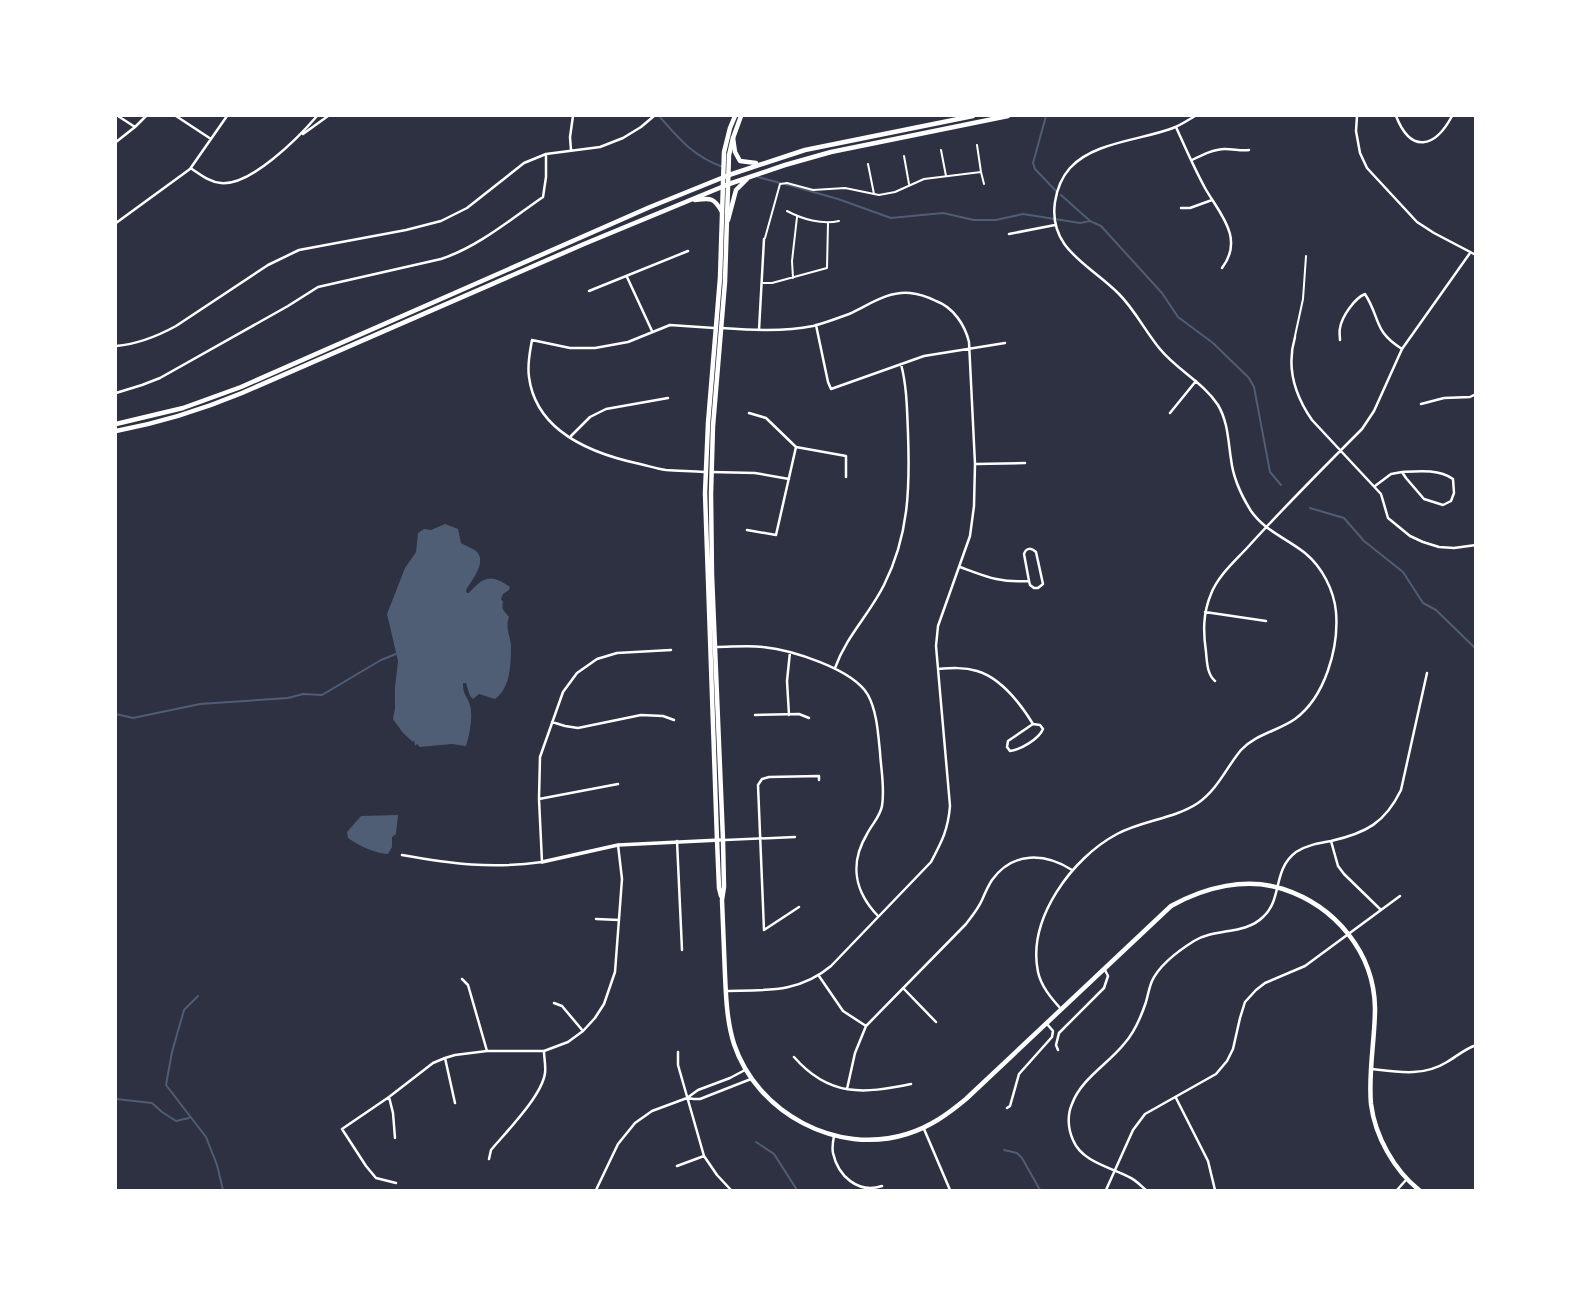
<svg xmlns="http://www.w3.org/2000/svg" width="1591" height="1306" viewBox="0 0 1591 1306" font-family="Overpass,sans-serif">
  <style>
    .water { fill: #4f5d75 }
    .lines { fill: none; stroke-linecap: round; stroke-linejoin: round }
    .stream { stroke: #4f5d75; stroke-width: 2 }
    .service { stroke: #fff; stroke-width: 2 }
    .minor { stroke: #fff; stroke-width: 2.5 }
    .tertiary { stroke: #fff; stroke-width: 3.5 }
    .secondary { stroke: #fff; stroke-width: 4.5 }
    .primary { stroke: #fff; stroke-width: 4.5 }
  </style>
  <rect width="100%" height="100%" fill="#2d3142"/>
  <!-- water -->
  <path class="water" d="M 445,524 L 458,529 L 461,543 C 465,546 473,548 477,552 C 487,563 471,581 466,590 L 467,593 L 469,593 C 484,576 491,574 510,587 L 509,590 L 503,594 L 501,599 L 503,602 C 501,611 505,611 509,617 C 505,628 510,635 511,645 C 511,662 511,688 495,699 L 479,694 L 473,699 L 470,696 L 466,683 L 463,683 C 463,696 467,695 470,705 C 473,717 470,733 466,746 L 452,744 L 420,747 L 417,744 L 415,746 L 414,740 L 413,742 L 403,733 L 393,719 L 395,708 L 395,687 L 398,661 L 387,614 L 405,568 L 416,552 L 418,533 L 424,529 L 431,530 Z
    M 398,815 L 396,834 L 392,837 L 392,847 L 388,854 C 376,854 358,845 348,838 L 347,832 L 361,816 Z"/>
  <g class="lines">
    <!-- stream -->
    <path class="stream" d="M 659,116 C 679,139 693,156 723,167
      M 1046,116 L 1033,163 L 1035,169 L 1056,191
      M 758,177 L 780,183
      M 785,184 L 838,199 L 891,218 L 943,213 L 974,220 L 996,220 L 1023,214 L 1080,223 L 1090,221 L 1101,226 L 1162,293 L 1178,317 L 1213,343 L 1249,378 L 1254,387 L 1270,472 L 1281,485
      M 1061,195 L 1089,220
      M 1310,508 L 1344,518 L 1364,541 L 1403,572 L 1423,603 L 1436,610 L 1476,649
      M 116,714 L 133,718 L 200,704 L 288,698 L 303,694 L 322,695 L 381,660 L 396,654
      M 198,996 L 184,1010 L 172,1052 L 166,1085 L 206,1137 L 217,1165 L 223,1190
      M 116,1099 L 152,1103 L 162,1112 L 176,1121 L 189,1118
      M 756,1142 L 774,1154 L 797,1190
      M 1004,1150 L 1017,1153 L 1022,1158 L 1040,1190"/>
    <!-- service -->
    <path class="service" d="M 977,145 L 981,172 L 984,184
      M 941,150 L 946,176
      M 904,156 L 909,184
      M 868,164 L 874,194
      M 787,211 C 802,219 822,225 839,221
      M 765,238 L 780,184 L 787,183 L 813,190 L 845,188 L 879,195 L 895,192 L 924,179 L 981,172
      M 793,278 L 792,261 L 797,217
      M 763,283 L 772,283 L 827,268 L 828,223
      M 1295,336 L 1303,299 L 1306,256"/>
    <!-- minor -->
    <path class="minor" d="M 118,116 L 135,127
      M 176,116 L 211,139
      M 1357,116 L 1356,131 L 1360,153 L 1367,168 L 1417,222 L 1434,233 L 1476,255
      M 1396,116 C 1411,154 1435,148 1452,116
      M 1176,127 C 1185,147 1194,168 1205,188 C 1219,213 1245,238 1222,268
      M 303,134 L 328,116
      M 116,142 L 135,127 L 146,116
      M 571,150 L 570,137 L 573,116
      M 1192,160 C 1202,155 1214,149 1225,149 C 1234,149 1241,151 1249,150
      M 192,169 C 201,175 210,182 221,183 C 251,186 299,137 317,116
      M 1181,208 L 1190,208 L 1212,200
      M 116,223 L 190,169 L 227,116
      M 1009,234 L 1055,225
      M 627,277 L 652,331
      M 589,291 L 688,251
      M 816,325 L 828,382 L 831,389 L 924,356 L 1005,343
      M 721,328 C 752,330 783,332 813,326 C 825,323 838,318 849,314 C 869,305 887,291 910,293 C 920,294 928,297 936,301 C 953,307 965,325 969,342 L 975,464 L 974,506 L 970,536 L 938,626 L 936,646 L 950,806 C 948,830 942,841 931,862 L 831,966 C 799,993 766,990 726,991
      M 759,330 L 764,239
      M 1295,337 C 1286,367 1294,394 1312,420 L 1381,494 L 1388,518 L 1410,536 L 1423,542 L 1439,547 L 1454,548 L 1476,545
      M 1340,340 C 1340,336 1339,332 1340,328 C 1342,316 1355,298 1365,294 C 1381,319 1373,331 1402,349
      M 116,346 C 138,344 156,337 176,326 L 268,265 L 299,250 L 406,230 L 441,221 L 467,208 L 524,163 L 546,154 L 600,147 L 623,138 L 641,127 L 654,116
      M 116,393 L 142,385 L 160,378 L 288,306 L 318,287 L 441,259 C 478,247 511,219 543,197 L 546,177 L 546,154
      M 1421,404 L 1444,398 L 1470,397 L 1476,394
      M 749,413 L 766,418 L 796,447 L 846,456 L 846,477
      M 1170,413 L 1196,381
      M 571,436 L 590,417 L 606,409 L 668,398
      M 976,464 L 1025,463
      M 704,472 C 692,471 679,471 666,470 C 657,469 649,466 640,464 C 593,454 536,432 529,377 C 527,364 530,352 532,340 L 570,348 L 595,348 L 628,342 L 670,325 L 714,328
      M 711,472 L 755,473 L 789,479
      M 1375,486 L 1391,474 L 1402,472 L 1406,478 L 1424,499 L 1443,505 L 1451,501 L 1454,493 L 1453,479 C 1439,469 1419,471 1402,472
      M 747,530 L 776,535 L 796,447
      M 960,567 C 987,577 1000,583 1029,581 L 1030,585 L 1034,588 L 1038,588 L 1043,584 L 1036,552 C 1031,547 1026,548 1024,554 L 1029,581
      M 1205,612 L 1266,621
      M 715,647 C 731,647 748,645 763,647 C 792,650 853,669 868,695 C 877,712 878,733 880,752 C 881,770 885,788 882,806 C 880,817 872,824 867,834 C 849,864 855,892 878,916
      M 835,668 C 847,635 869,615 884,585 C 909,535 910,488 908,433 C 907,410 907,387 901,364
      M 938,669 C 951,668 964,667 977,671 C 1001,678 1020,703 1033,724 L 1040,725 L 1043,729 C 1039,739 1020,750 1010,751 L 1007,747 L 1008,741 L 1033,724
      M 1215,681 C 1207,674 1207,662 1206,652 C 1203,631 1203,613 1211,594 C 1218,576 1234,562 1247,548 C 1284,507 1323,468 1362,429 L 1374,411 L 1402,349 L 1470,253
      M 755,715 L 799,714 L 809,718
      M 789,715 L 787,681 L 790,652
      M 552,722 L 565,726 L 578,728 L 641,715 L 663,716 L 674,720
      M 539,799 L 618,784
      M 725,840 L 795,837
      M 677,841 L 682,950
      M 1331,841 L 1338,866 L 1344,874 L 1381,910
      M 402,855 C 452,864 491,869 542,862 L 539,799 L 540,757 L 563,692 L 577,673 L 597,659 L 617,653 L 671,650
      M 799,907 L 764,930 L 758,785 L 762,779 L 769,777 L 819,776 L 819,780
      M 596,919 L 619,920
      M 819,976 L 843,1011 L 866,1026
      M 462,979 L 468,985 L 487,1051
      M 903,988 L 936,1022
      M 554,1003 L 562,1006 L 583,1031
      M 1061,1009 C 1051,998 1041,986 1038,972 C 1027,919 1072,858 1117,834 C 1143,820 1174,819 1198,803 C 1218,789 1226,768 1241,750 C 1256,734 1278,731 1295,719 C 1325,697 1339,648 1336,612 C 1334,590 1322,567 1305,553 C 1286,538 1265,531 1251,511 C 1241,495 1233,478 1231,459 C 1228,440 1228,422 1218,405 C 1203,382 1177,370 1160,349 C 1145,331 1135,310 1119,294 C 1091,265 1048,250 1055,202 C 1057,189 1061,178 1070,168 C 1093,142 1142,140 1173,128 C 1181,125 1188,120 1195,116
      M 1058,1050 L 1056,1045 L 1059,1033 L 1104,988 L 1108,976 L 1105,970
      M 678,1052 L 678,1065 L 704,1156 L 717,1175 L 731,1190
      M 794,1057 C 829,1097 863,1094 911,1084
      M 445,1058 L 455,1103
      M 1371,1069 C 1397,1072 1423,1077 1447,1062 C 1457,1056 1465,1049 1476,1045
      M 847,1089 L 855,1053 L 866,1026 L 966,924 C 972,916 978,909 982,900 C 985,893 988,886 992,880 C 1013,851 1045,853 1072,870
      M 389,1097 L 393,1113 L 395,1138
      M 687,1098 L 694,1099 L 700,1099 L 751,1079
      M 1176,1098 L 1208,1161 L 1215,1190
      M 1007,1108 L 1010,1106 L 1019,1074 L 1052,1037 L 1053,1031 L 1047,1024
      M 924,1129 L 950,1190
      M 834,1136 C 833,1141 832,1148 833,1153 C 838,1176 858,1194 882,1186
      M 489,1159 L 491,1150 C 506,1132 542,1096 545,1073 C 546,1066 544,1058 544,1051
      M 677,1166 L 704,1156
      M 396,1183 L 376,1178 L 366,1166 L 342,1129 L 389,1097 L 433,1063 L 445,1058 L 455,1055 L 487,1051 L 544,1051 L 568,1042 L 583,1031 L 595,1018 L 604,1004 L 615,972 L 622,879 L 618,845
      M 596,1190 L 618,1144 L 635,1123 L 652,1111 L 687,1098 L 698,1090 L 730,1078 L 745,1070
      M 1106,1190 L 1133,1130 L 1145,1114 L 1216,1074 L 1227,1061 L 1233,1049 L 1240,1018 L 1245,1002 L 1256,990 L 1265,983 L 1305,966 L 1400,896
      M 1146,1190 C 1141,1186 1136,1180 1129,1177 C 1110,1167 1082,1162 1073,1140 C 1068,1129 1067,1115 1072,1104 C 1081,1079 1108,1064 1124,1044 C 1135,1032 1141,1017 1146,1002 C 1148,995 1149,988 1152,981 C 1160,964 1178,951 1194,941 C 1215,928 1245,935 1263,917 C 1283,899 1272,870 1296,852 C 1307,845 1319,843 1331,841 C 1366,833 1385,823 1401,790 L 1427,673
      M 1397,1190 L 1406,1180"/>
    <!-- tertiary -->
    <path class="tertiary" d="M 542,862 L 618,845 L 720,840"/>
    <!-- secondary -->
    <path class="secondary" d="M 741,116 L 733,138 L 729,155 L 725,282 L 713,426 L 711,494 L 712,575 L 723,840 L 724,887 L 722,900 C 723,925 724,950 725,975 C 726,998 727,1022 734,1044 C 757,1113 837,1156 907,1134 C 930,1127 948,1114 966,1099 L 1171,906 C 1205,887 1246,877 1283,889 C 1335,906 1374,952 1375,1008 C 1375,1040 1368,1072 1371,1104 C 1375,1136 1394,1170 1419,1190
      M 721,896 L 719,888 L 717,840 L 705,493 L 708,423 L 720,278 L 724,152 L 730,128 L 735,116"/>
    <!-- primary -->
    <path class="primary" d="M 733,138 L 735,152 L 740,161 L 756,163
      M 695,200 C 710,198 714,197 722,212
      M 728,220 L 736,190 L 747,179
      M 116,424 L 183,408 L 241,387 L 650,207 L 729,175 L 805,150 L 973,116
      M 116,431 C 159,423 201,410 242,393 L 584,244 L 729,184 L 785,165 L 831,152 L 1008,116"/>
  </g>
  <!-- border -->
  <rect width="1591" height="1306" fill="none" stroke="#ffffff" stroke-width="234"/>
</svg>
